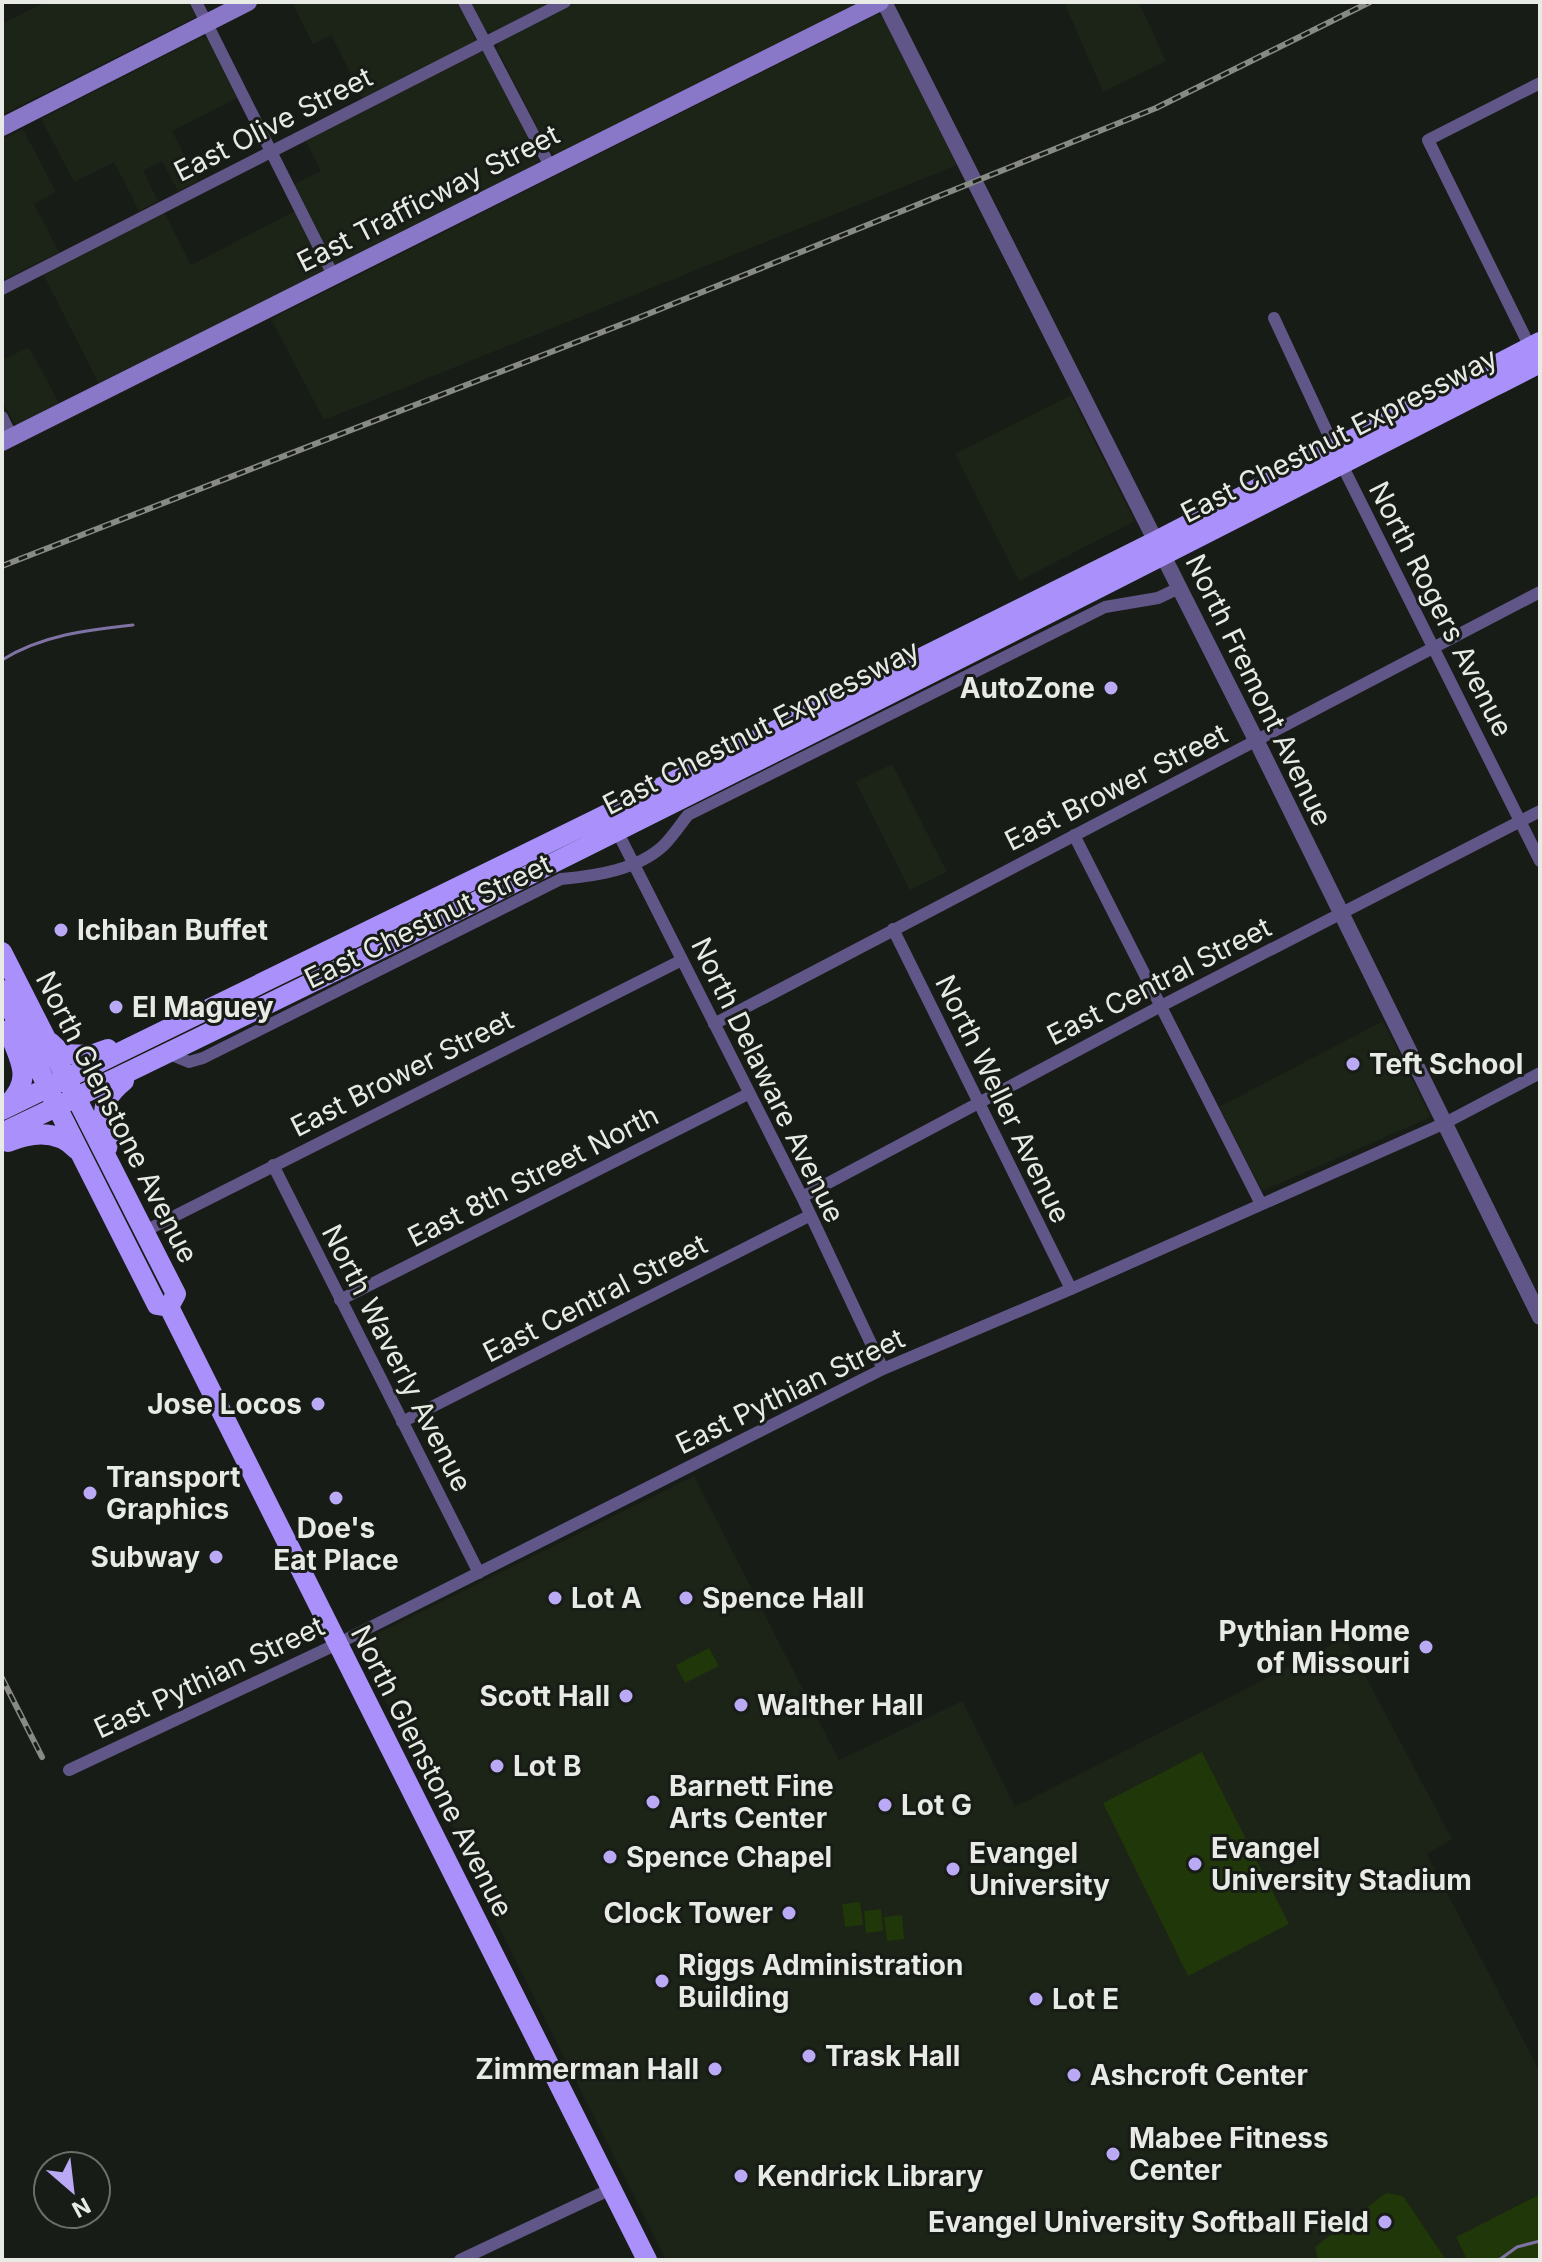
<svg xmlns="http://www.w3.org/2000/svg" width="1542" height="2262" viewBox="0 0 1542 2262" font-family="Inter,sans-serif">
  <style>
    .built { fill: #1c2317 }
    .green { fill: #203709 }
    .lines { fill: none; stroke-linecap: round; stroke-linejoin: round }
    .stream { stroke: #7f72a4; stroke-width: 3 }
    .minor { stroke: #615688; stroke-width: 12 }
    .tertiary { stroke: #615688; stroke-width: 16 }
    .secondary { stroke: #8977c8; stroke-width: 18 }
    .primary { stroke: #a990fa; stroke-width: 20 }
    .rail-casing { stroke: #878a85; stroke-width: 6 }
    .rail { stroke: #181c16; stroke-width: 3; stroke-dasharray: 9; stroke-linecap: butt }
    .poi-dot { fill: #baaaf6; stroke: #181c16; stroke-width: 3 }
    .labels { text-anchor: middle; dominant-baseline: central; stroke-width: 6; stroke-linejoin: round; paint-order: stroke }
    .street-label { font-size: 28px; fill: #e7eae5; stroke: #181c16 }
    .poi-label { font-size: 28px; font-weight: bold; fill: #e7eae5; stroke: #181c16; text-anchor: start }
  </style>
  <rect width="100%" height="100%" fill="#181c16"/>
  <!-- built -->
  <path class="built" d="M 45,2 L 193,2 L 198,13 L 192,19 L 2,115 L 2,24 Z
    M 292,2 L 459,2 L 476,42 L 363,98 L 331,35 L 313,44 Z
    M 471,2 L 557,2 L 491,33 L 485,29 Z
    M 577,2 L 859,2 L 557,154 L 549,150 L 497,49 L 501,39 Z
    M 1064,2 L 1139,2 L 1166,61 L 1103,92 Z
    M 878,14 L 884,18 L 957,165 L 324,420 L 271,319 Z
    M 201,37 L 210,39 L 239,97 L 172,131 L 198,181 L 178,191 L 162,161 L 143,171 L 158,201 L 139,211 L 114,162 L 74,182 L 41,119 Z
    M 483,51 L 539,157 L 537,165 L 335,266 L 293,185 L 321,171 L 305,140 L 473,54 Z
    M 23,129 L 56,192 L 34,204 L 59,252 L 2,281 L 2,139 Z
    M 295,211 L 324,271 L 100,386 L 43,274 L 164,212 L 191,265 Z
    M 29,347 L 60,405 L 16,425 L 2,401 L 2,360 Z
    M 1071,395 L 1135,521 L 1019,581 L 955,454 Z
    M 892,764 L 947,872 L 910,890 L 856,782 Z
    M 1383,1021 L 1431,1117 L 1262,1191 L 1219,1107 Z
    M 694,1476 L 839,1760 L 962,1701 L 1015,1807 L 1345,1638 L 1452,1839 L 1427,1854 L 1540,2072 L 1540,2194 L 1456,2237 L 1467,2260 L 666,2260 L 471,1872 L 466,1851 L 455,1829 L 442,1816 L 359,1648 L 364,1640 Z"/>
  <!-- green -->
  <path class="green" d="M 709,1648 L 719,1666 L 685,1683 L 676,1665 Z
    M 1202,1752 L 1289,1924 L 1188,1976 L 1103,1803 Z
    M 860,1902 L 863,1925 L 845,1927 L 842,1904 Z
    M 881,1909 L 883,1931 L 866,1933 L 864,1911 Z
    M 902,1915 L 904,1939 L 887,1941 L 884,1917 Z
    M 1386,2193 L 1403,2196 L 1446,2260 L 1318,2260 L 1315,2247 Z
    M 1540,2194 L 1540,2260 L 1467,2260 L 1456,2237 Z"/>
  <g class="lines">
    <!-- stream -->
    <path class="stream" d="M 2,660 C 42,635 87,630 133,625
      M 1499,2260 L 1517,2247 L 1540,2241"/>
    <!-- minor -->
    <path class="minor" d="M 196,2 L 334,277
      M 464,2 L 551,168
      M 2,289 L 565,2
      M 1274,318 L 1335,449
      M 1530,347 L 1428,140 L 1540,83
      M 2,417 L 12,437
      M 1342,465 L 1540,861
      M 615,827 L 802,1197 L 883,1369
      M 1074,835 L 1261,1204
      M 893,929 L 1071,1289
      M 714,1024 L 1540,592
      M 167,1053 L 189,1062 L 203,1058 L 561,879 C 595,876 638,870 664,845 C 673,836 680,825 688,815 L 1105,607 L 1158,598 L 1179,588
      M 273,1165 L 479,1573
      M 802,1197 L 1159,1007 L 1540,811
      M 145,1231 L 682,960
      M 340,1300 L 748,1094
      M 402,1422 L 809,1216
      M 69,1770 L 337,1644 L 883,1369 L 1071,1289 L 1445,1123 L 1540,1073
      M 460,2260 L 611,2189"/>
    <!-- tertiary -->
    <path class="tertiary" d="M 884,2 L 1257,742 L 1540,1317"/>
    <!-- secondary -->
    <path class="secondary" d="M 2,127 L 248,2
      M 2,442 L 880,2"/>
    <!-- primary -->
    <path class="primary" d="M 2,952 L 176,1294 L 169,1307
      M 2,990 L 57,1107 L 157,1305 L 169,1307
      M 50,1042 L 63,1054 L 91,1055 L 108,1049
      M 7,1105 C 34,1079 20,1061 8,1030
      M 2,1110 L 597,819 L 1156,541 L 1540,342
      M 2,1133 C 519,885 1029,624 1540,363
      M 8,1142 C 32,1132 58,1129 77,1150
      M 107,1148 C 110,1139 108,1136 106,1128 C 100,1106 108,1094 124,1081
      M 169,1307 L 647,2260"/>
    <defs>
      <path id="rail" d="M 2,566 L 638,318 L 1156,108 L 1370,2
        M 2,1678 L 42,1757"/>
    </defs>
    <!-- rail casing -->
    <use href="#rail" class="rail-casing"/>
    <!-- rail -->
    <use href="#rail" class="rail"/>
  </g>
  <!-- markers -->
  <g class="poi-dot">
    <circle cx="1111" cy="688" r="8"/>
    <circle cx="61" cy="930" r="8"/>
    <circle cx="116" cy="1007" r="8"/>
    <circle cx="1353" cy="1064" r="8"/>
    <circle cx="318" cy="1404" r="8"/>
    <circle cx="90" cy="1493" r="8"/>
    <circle cx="336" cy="1498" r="8"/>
    <circle cx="216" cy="1557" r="8"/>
    <circle cx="555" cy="1598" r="8"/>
    <circle cx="686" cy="1598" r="8"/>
    <circle cx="1426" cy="1647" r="8"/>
    <circle cx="626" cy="1696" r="8"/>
    <circle cx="741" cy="1705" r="8"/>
    <circle cx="497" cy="1766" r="8"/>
    <circle cx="653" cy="1802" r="8"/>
    <circle cx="885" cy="1805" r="8"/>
    <circle cx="610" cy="1857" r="8"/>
    <circle cx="1195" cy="1864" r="8"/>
    <circle cx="953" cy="1869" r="8"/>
    <circle cx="789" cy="1913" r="8"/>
    <circle cx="662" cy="1981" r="8"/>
    <circle cx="1036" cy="1999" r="8"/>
    <circle cx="809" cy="2056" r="8"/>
    <circle cx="715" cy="2069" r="8"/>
    <circle cx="1074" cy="2075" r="8"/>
    <circle cx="1113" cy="2154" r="8"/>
    <circle cx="741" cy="2176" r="8"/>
    <circle cx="1385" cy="2222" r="8"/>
  </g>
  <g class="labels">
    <!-- street labels -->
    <g class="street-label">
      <text transform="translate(273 124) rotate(-27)">East Olive Street</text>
      <text transform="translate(428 198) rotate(-27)">East Trafficway Street</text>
      <text transform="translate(1339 435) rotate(-27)">East Chestnut Expressway</text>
      <text transform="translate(1441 609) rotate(63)">North Rogers Avenue</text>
      <text transform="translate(1259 690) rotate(64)">North Fremont Avenue</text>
      <text transform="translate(761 727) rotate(-27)">East Chestnut Expressway</text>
      <text transform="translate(1116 787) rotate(-27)">East Brower Street</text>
      <text transform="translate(428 921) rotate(-26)">East Chestnut Street</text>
      <text transform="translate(1159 981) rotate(-27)">East Central Street</text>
      <text transform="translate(402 1073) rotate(-27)">East Brower Street</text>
      <text transform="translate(768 1080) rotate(64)">North Delaware Avenue</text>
      <text transform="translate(1003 1099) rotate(64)">North Weller Avenue</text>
      <text transform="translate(117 1117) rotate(63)">North Glenstone Avenue</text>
      <text transform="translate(533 1176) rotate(-27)">East 8th Street North</text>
      <text transform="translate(595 1298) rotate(-27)">East Central Street</text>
      <text transform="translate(397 1358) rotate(63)">North Waverly Avenue</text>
      <text transform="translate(790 1391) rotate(-26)">East Pythian Street</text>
      <text transform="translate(209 1677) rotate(-25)">East Pythian Street</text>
      <text transform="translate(432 1771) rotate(63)">North Glenstone Avenue</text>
    </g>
    <!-- poi labels -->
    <g class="poi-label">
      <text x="1095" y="688" text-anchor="end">AutoZone</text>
      <text x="77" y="930">Ichiban Buffet</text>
      <text x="132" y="1007">El Maguey</text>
      <text x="1369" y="1064">Teft School</text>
      <text x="302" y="1404" text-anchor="end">Jose Locos</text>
      <text x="106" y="1477">Transport<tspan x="106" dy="32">Graphics</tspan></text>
      <text x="336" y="1528" text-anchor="middle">Doe's<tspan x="336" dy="32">Eat Place</tspan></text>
      <text x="200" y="1557" text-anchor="end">Subway</text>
      <text x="571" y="1598">Lot A</text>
      <text x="702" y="1598">Spence Hall</text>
      <text x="1410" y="1631" text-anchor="end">Pythian Home<tspan x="1410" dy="32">of Missouri</tspan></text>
      <text x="610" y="1696" text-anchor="end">Scott Hall</text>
      <text x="757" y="1705">Walther Hall</text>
      <text x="513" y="1766">Lot B</text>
      <text x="669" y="1786">Barnett Fine<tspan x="669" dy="32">Arts Center</tspan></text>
      <text x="901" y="1805">Lot G</text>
      <text x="1211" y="1848">Evangel<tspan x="1211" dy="32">University Stadium</tspan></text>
      <text x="969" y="1853">Evangel<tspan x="969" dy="32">University</tspan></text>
      <text x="626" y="1857">Spence Chapel</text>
      <text x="773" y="1913" text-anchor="end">Clock Tower</text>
      <text x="678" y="1965">Riggs Administration<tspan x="678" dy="32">Building</tspan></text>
      <text x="1052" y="1999">Lot E</text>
      <text x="825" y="2056">Trask Hall</text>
      <text x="699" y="2069" text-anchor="end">Zimmerman Hall</text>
      <text x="1090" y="2075">Ashcroft Center</text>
      <text x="1129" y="2138">Mabee Fitness<tspan x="1129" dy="32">Center</tspan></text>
      <text x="757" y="2176">Kendrick Library</text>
      <text x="1369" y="2222" text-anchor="end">Evangel University Softball Field</text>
    </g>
  </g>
  <!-- border -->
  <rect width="1542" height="2262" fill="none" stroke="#e7eae5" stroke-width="8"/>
  <!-- north arrow -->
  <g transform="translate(72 2190) rotate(152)"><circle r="38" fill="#181c16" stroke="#6b6e69" stroke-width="2"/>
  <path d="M0-6L14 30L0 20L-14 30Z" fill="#baaaf6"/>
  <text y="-12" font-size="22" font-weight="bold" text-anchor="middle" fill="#e7eae5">N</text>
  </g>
</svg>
